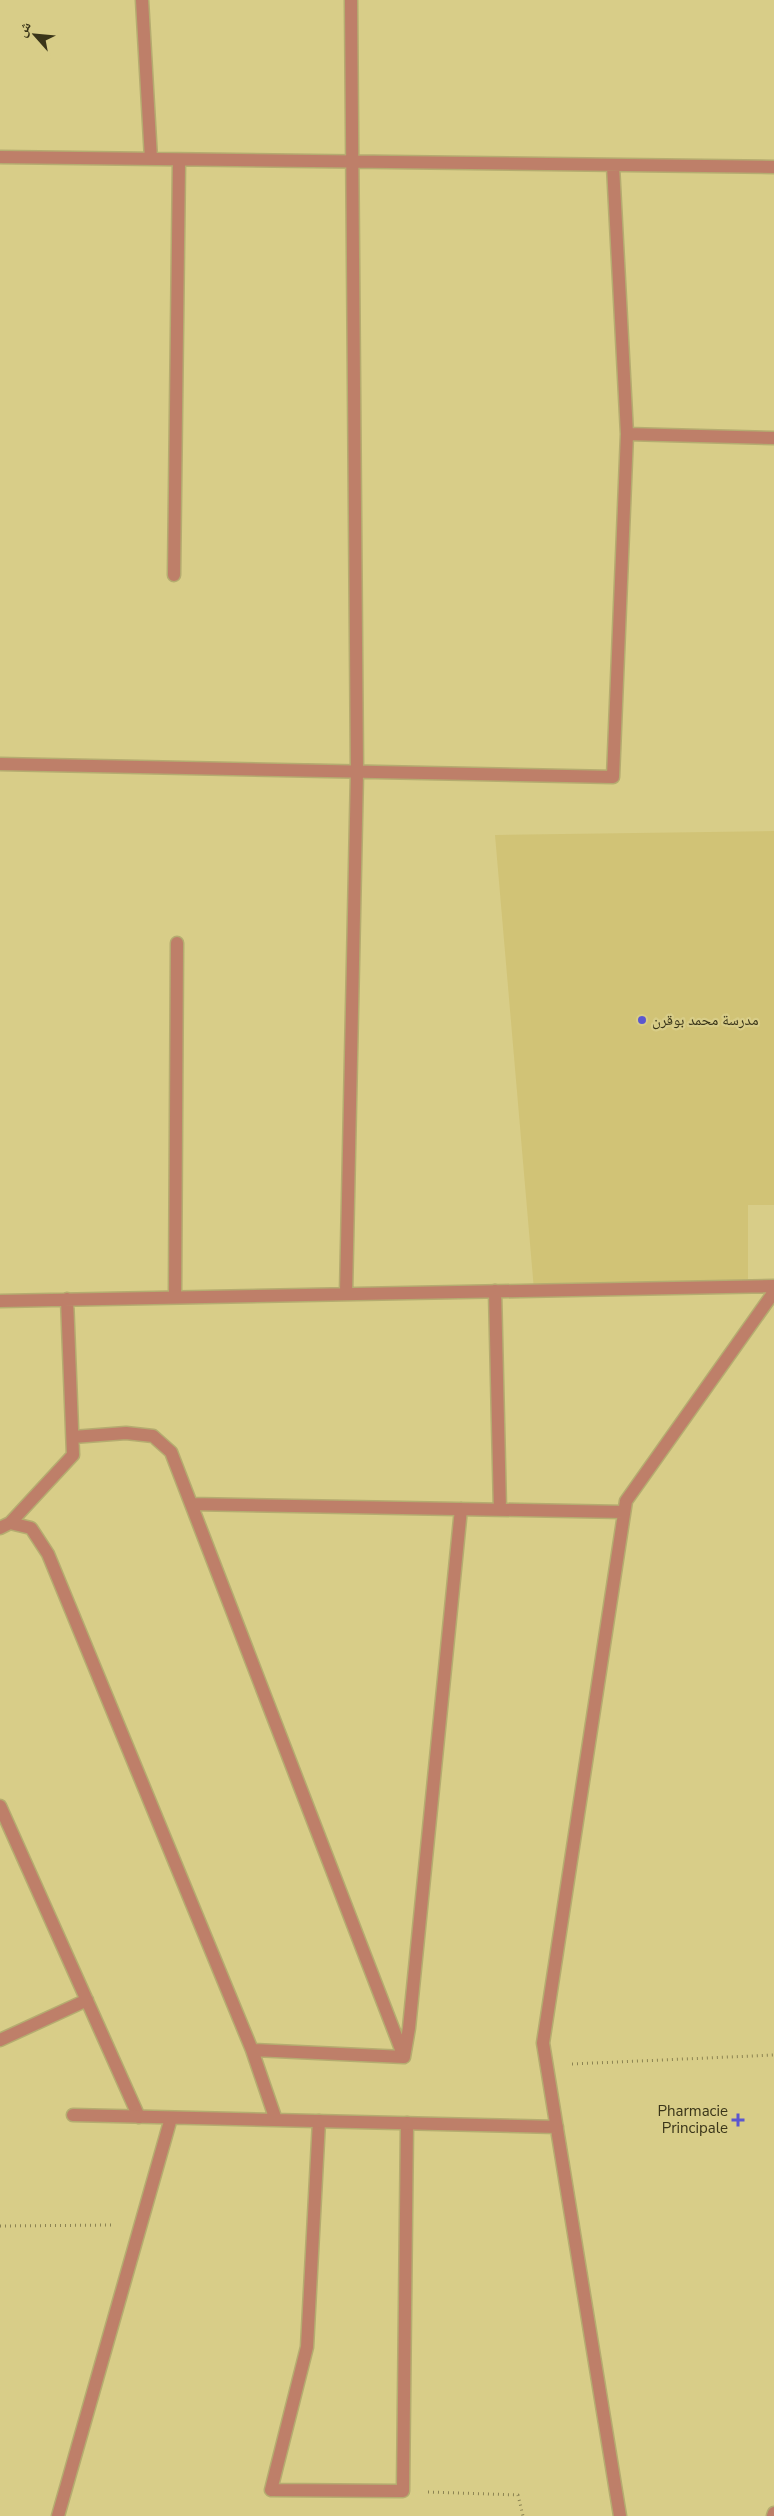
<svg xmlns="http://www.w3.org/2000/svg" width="774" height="2516" viewBox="0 0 774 2516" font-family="'Nunito Sans','Noto Naskh Arabic',sans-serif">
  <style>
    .built { fill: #d1c376 }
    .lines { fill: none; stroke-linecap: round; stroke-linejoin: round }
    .service-casing { stroke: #b5ac70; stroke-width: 15 }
    .minor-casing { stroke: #b5ac70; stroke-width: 15 }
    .path { stroke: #8b8352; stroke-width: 3; stroke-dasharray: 1 4; stroke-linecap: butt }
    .service { stroke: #be7f69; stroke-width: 12 }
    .minor { stroke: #be7f69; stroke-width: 12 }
    .poi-dot { fill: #5b57cf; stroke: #d8cd88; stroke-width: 2 }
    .labels { text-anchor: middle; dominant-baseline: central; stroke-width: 4.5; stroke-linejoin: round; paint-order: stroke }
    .poi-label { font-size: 15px; fill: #3a3519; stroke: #d8cd88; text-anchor: start }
  </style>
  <rect width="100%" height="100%" fill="#d8cd88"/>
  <!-- built -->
  <path class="built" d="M 774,831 L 774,1205 L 748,1205 L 748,1286 L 534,1290 L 495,835 Z"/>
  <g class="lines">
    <defs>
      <path id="service" d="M 0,1806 L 139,2117
        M 0,2040 L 87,2000
        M 319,2121 L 307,2347 L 271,2490 L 403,2491 L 407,2123"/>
      <path id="minor" d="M 142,0 L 151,159
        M 0,157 L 774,167
        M 627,434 L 774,438
        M 174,575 L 179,161
        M 0,764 L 613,777 L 627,434 L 613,166
        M 495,1291 L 500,1510
        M 346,1294 L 357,772 L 351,0
        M 175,1297 L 177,943
        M 0,1301 L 774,1286
        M 73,1437 L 126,1433 L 153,1436 L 171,1452 L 404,2057
        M 191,1504 L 624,1512
        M 10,1523 L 73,1455 L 67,1299
        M 0,1528 L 10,1523 L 31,1528 L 48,1554 L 252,2050
        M 73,2115 L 557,2127
        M 276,2120 L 252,2050 L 404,2057 L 409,2028 L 461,1509
        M 58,2516 L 171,2118
        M 620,2516 L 543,2043 L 626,1501 L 774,1292
        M 773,2516 L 774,2513"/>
    </defs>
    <!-- service casing -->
    <use href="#service" class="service-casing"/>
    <!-- minor casing -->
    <use href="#minor" class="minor-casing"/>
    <!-- path -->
    <path class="path" d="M 572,2064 L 774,2055
      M 0,2226 L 114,2225
      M 428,2492 L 518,2495 L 523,2516"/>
    <!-- service -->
    <use href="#service" class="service"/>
    <!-- minor -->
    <use href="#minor" class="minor"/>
  </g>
  <!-- markers -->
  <g class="poi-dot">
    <circle cx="642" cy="1020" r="5"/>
    <path d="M735.5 2112.5h5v5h5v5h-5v5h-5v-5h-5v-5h5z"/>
  </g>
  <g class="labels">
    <!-- poi labels -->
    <g class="poi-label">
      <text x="652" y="1020">مدرسة محمد بوقرن</text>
      <text x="728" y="2111" text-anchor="end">Pharmacie<tspan x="728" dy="17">Principale</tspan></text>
    </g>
  </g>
  <!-- north arrow -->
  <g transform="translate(35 35) rotate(297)" stroke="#d8cd88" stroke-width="4" paint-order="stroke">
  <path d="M0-4L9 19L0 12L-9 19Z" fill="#3a3519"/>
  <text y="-8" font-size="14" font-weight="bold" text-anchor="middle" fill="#3a3519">ش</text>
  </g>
</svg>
